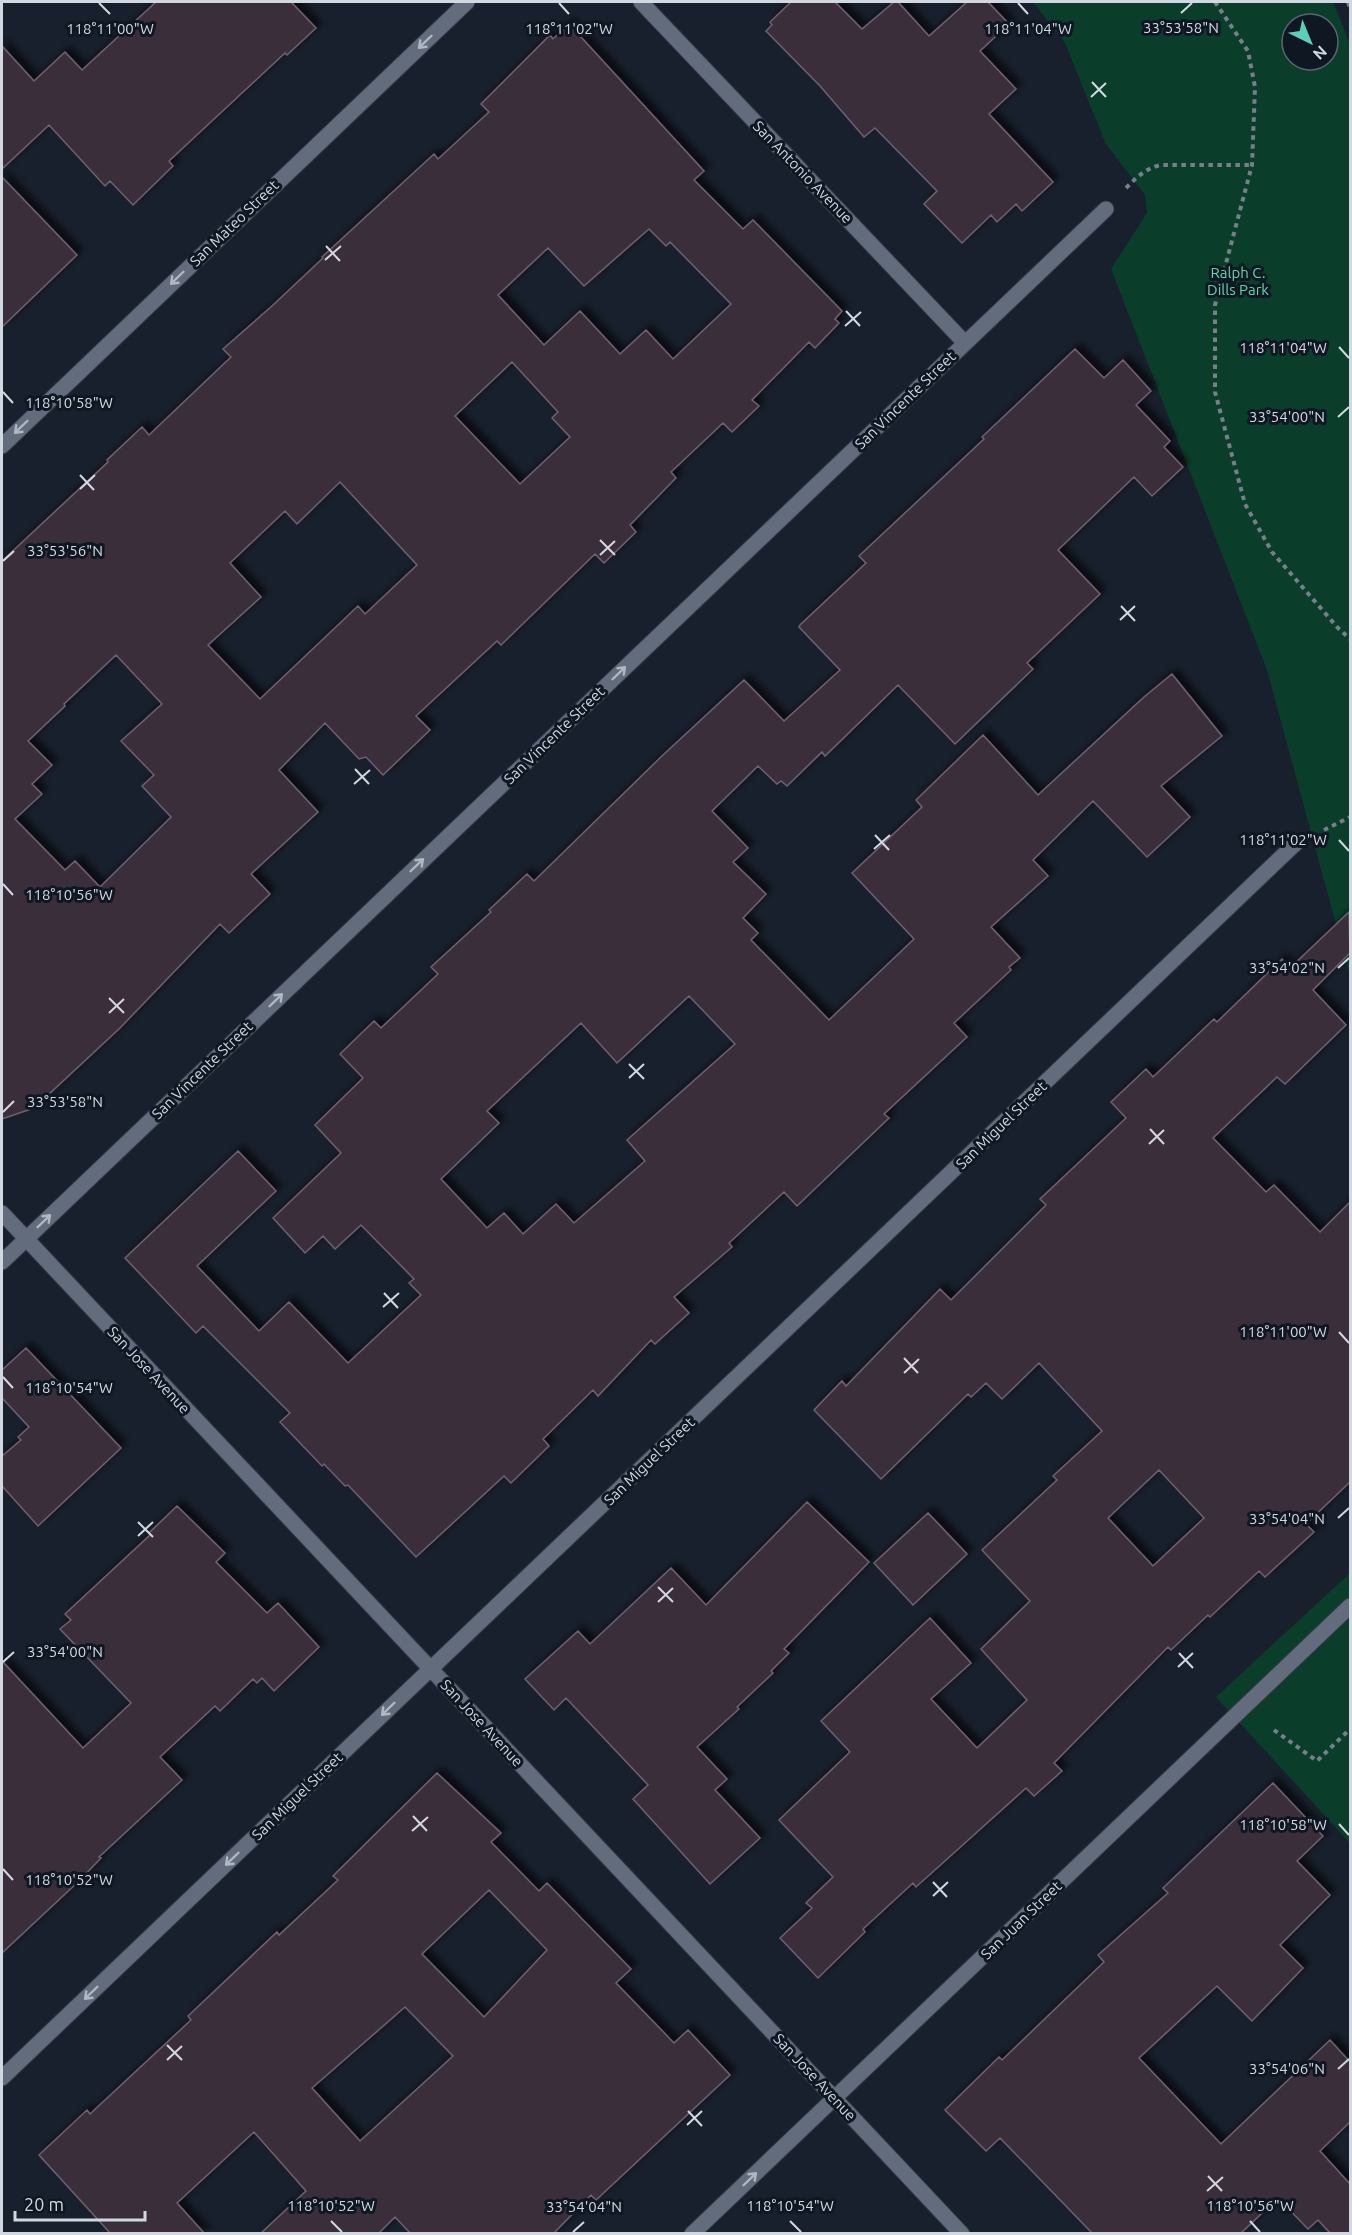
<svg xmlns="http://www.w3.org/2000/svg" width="1352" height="2235" viewBox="0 0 1352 2235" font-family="Ubuntu,sans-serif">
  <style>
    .green { fill: #0a3e2b; fill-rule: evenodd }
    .building { fill: #3b2f3b; stroke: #6e616f; stroke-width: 1.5; fill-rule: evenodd; filter: url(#shadow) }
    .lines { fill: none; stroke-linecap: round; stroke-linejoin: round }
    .street-casing { stroke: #353b46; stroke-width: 17 }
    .path { stroke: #787f8a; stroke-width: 4; stroke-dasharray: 4.5 4.5; stroke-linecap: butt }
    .street { stroke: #626c7c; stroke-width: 15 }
    .oneway { stroke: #b0b8c3 }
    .ticks { fill: none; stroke: #d2d8e1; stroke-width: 2 }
    .labels { text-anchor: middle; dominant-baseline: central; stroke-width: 6; stroke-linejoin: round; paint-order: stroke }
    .street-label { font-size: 15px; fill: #d2d8e1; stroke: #0f1723 }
    .park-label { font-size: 15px; fill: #5cdaa8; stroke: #0f1723 }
    .ticks-label { font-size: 15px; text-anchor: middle; fill: #d2d8e1; stroke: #0f1723; stroke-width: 6; stroke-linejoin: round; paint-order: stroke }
  </style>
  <defs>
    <filter id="shadow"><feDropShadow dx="5.5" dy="-5.5" stdDeviation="3" flood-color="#0009"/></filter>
  </defs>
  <rect width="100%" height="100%" fill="#18202d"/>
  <!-- green -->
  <path class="green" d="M 1033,2 L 1333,2 L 1350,44 L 1350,976 L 1267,670 L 1111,269 L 1147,213 L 1145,195 L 1106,144 L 1065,43 ZM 1292,24 L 1328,24 L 1328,60 L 1292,60 Z
    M 1350,1573 L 1350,1843 L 1216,1697 Z"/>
  <!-- building -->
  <path class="building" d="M 156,2 L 291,2 L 316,28 L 287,55 L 285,53 L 169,161 L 173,166 L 133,205 L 110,181 L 105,186 L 49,125 L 2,169 L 2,46 L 34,81 L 65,52 L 82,70 Z
    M 791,2 L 835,2 L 862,29 L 894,2 L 898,2 L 929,36 L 967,2 L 988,2 L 1009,24 L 980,51 L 1016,89 L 989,114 L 1053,182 L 1022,211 L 1016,204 L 997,222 L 991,215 L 962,243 L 924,204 L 937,191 L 875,128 L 864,137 L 820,86 L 766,31 L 772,25 L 770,22 Z
    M 569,24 L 704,171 L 694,180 L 743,229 L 753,220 L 842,311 L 835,319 L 839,323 L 815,348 L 809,342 L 752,400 L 759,406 L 732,432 L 723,423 L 671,472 L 676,478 L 630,525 L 636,532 L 604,563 L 595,554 L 501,645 L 497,641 L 416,716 L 430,730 L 383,775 L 366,757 L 359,759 L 325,723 L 279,770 L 318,812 L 251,874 L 270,894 L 229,933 L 220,924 L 120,1028 L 34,1108 L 2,1119 L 2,561 L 108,462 L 107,460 L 142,427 L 149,435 L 231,357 L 223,349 L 272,306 L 323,258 L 322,257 L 434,154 L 438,159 L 489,112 L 481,104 L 550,35 L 553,39 ZM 649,229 L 666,246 L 670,242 L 731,304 L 673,359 L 646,330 L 620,354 L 580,311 L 544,345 L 498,295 L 548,248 L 584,286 ZM 512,362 L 558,412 L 552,418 L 570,437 L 520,484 L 455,416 ZM 340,482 L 417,565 L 365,614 L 358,606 L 260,699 L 208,645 L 261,597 L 230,563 L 285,511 L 297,524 ZM 116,655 L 162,704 L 121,741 L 154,775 L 142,786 L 171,817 L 100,887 L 75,861 L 65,870 L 15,819 L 42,794 L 32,784 L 52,765 L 28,741 L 65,706 L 64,704 Z
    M 2,177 L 77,255 L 2,327 Z
    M 1075,349 L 1104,378 L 1123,360 L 1151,391 L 1136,405 L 1170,441 L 1164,447 L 1183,467 L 1152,496 L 1134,477 L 1058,550 L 1100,594 L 1027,663 L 1033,669 L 955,744 L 898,685 L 825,756 L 822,752 L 787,786 L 781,781 L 777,784 L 758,766 L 712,811 L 748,848 L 733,862 L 766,894 L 743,918 L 758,933 L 751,940 L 829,1020 L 914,939 L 852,873 L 922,807 L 916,800 L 983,735 L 1038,795 L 1144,697 L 1172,674 L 1222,736 L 1161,786 L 1190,817 L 1147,857 L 1093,801 L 1033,860 L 1048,876 L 991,927 L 1020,958 L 1009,967 L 1011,970 L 954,1023 L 967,1037 L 884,1114 L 889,1118 L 797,1206 L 784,1192 L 729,1243 L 732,1247 L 674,1297 L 689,1313 L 655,1344 L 651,1340 L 598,1396 L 593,1390 L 543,1439 L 549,1446 L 511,1483 L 504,1476 L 416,1557 L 348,1485 L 345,1486 L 324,1464 L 322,1466 L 280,1422 L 290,1413 L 203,1326 L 196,1333 L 125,1258 L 238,1151 L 276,1191 L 197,1266 L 259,1331 L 289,1302 L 348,1363 L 421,1295 L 409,1283 L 414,1279 L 361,1225 L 335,1249 L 323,1236 L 305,1253 L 273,1218 L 341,1153 L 315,1125 L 363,1078 L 340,1054 L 374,1021 L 381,1028 L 438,974 L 431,967 L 491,912 L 489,910 L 527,874 L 534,881 L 663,755 L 744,680 L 784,721 L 840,670 L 799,627 L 800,625 L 866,563 L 859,556 L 984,439 L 982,437 ZM 689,996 L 735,1044 L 627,1140 L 645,1161 L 574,1223 L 556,1204 L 523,1234 L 504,1213 L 487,1228 L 441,1179 L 499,1123 L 487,1111 L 581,1023 L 617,1063 Z
    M 1349,912 L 1350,953 L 1313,990 L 1346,1025 L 1285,1084 L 1277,1077 L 1213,1138 L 1266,1192 L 1274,1185 L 1320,1232 L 1350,1202 L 1350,1482 L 1306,1524 L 1314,1532 L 1265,1577 L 1259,1571 L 1210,1617 L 1208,1615 L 1171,1650 L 1168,1647 L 1054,1763 L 1062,1771 L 1034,1796 L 1026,1788 L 916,1887 L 913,1883 L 863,1929 L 865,1932 L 818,1978 L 780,1938 L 812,1908 L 806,1903 L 833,1877 L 779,1820 L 850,1752 L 821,1721 L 930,1618 L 971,1663 L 931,1699 L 977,1748 L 1027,1700 L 981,1649 L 1030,1601 L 982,1550 L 1057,1480 L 1053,1476 L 1102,1431 L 1039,1363 L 1002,1399 L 986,1383 L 971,1397 L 968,1394 L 881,1479 L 814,1410 L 842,1381 L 846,1386 L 940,1289 L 951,1300 L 1046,1205 L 1040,1199 L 1126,1118 L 1111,1102 L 1146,1069 L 1153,1077 L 1214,1019 L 1217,1022 L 1282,959 L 1290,968 ZM 1159,1470 L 1204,1518 L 1153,1566 L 1108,1518 Z
    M 26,1348 L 121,1448 L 38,1526 L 2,1486 L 2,1456 L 21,1440 L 18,1437 L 29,1427 L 2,1398 L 2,1370 Z
    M 807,1502 L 869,1562 L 784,1649 L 789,1653 L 771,1671 L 773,1673 L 737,1707 L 739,1709 L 697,1747 L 727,1779 L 715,1790 L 760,1838 L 710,1884 L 633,1799 L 648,1785 L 566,1698 L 554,1710 L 525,1679 L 578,1631 L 590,1644 L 671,1568 L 706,1605 Z
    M 177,1506 L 225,1553 L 216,1562 L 267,1613 L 278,1603 L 319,1647 L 274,1691 L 262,1678 L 257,1683 L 253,1679 L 220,1711 L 215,1706 L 160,1757 L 182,1780 L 99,1857 L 101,1858 L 79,1881 L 2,1953 L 2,1661 L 83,1748 L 131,1703 L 60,1629 L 71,1620 L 65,1614 L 150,1535 L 149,1533 Z
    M 928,1513 L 967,1554 L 913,1605 L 874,1563 Z
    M 437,1773 L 501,1833 L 491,1842 L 539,1891 L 547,1883 L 631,1969 L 616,1983 L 674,2043 L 688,2030 L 730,2075 L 596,2200 L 591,2195 L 553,2234 L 411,2234 L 395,2217 L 378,2234 L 260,2234 L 306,2191 L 254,2132 L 177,2203 L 205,2234 L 111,2234 L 39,2155 L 87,2110 L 90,2114 L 191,2020 L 188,2016 L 277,1932 L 279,1935 L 338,1880 L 333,1876 ZM 489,1890 L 547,1950 L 484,2017 L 422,1954 ZM 405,2007 L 453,2056 L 360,2141 L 312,2088 Z
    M 1273,1783 L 1323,1836 L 1297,1861 L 1330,1895 L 1280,1945 L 1303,1968 L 1252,2021 L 1217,1986 L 1139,2058 L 1221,2144 L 1330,2040 L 1350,2062 L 1350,2122 L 1320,2151 L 1350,2184 L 1350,2234 L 1331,2234 L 1318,2220 L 1308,2229 L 1278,2198 L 1240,2234 L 1093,2234 L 1000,2138 L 986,2151 L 945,2110 L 999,2057 L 1002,2060 L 1104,1962 L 1098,1955 L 1168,1893 L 1163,1888 Z"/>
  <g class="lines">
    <defs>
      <path id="street" d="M 641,2 L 965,343
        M 2,446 L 467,2
        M 2,1213 L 962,2234
        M 2,1262 L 1106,209
        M 2,2078 L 1296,843
        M 692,2234 L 1350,1606"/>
    </defs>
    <!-- street casing -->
    <use href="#street" class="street-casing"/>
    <!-- path -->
    <path class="path" d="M 1215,2 L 1248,51 L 1255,87 L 1252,165 L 1215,305 L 1215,392 L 1245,504 L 1272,552 L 1338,628 L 1350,639
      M 1348,2 L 1350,8
      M 1126,188 C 1137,177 1145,169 1160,165 L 1252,165
      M 1324,830 L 1350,817
      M 1274,1730 L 1317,1761 L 1350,1729"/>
    <!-- street -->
    <use href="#street" class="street"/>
  </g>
  <!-- one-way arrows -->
  <defs><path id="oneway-shaft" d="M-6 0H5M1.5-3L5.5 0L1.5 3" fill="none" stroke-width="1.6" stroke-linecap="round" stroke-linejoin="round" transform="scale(1.5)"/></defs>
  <g class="oneway">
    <use href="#oneway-shaft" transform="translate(425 42) rotate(136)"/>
    <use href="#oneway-shaft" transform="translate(177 278) rotate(136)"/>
    <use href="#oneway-shaft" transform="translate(21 427) rotate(136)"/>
    <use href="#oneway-shaft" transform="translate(619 673) rotate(-44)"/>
    <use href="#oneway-shaft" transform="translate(417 865) rotate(-44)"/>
    <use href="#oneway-shaft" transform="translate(276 1000) rotate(-44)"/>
    <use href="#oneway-shaft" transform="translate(44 1221) rotate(-44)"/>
    <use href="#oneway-shaft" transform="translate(388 1709) rotate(136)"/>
    <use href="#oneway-shaft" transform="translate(232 1859) rotate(136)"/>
    <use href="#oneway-shaft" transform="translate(91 1993) rotate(136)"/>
    <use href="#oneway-shaft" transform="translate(750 2179) rotate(-44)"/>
  </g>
  <!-- ticks -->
  <path class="ticks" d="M 99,3 L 110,14M 559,3 L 569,14M 1018,3 L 1028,14M 1181,13 L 1192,3M 1092,82 L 1106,97M 1091,97 L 1106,83M 326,246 L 340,261M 325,260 L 341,246M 846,311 L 860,326M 845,326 L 861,312M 1339,347 L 1349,358M 3,392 L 13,403M 1338,417 L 1349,407M 80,475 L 94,490M 80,489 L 95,475M 600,540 L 615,555M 600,555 L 615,541M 3,561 L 14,551M 1121,606 L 1135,621M 1120,620 L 1135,606M 355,769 L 369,784M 354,784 L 370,770M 875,835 L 889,850M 1339,840 L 1349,851M 874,849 L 890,835M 3,884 L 13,895M 1338,968 L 1349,958M 109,998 L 124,1013M 109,1013 L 124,999M 629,1064 L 644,1079M 629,1078 L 644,1064M 3,1112 L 14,1101M 1150,1129 L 1164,1144M 1149,1144 L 1164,1130M 384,1293 L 398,1308M 383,1307 L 399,1293M 1339,1332 L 1349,1343M 904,1358 L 918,1373M 904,1373 L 919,1359M 3,1377 L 13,1388M 1338,1518 L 1349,1508M 138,1522 L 153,1537M 138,1536 L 153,1522M 658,1587 L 673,1602M 658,1602 L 673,1588M 1179,1653 L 1193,1668M 3,1662 L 14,1652M 1178,1667 L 1193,1653M 413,1816 L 427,1831M 1339,1824 L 1349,1835M 412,1831 L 428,1817M 3,1869 L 13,1880M 933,1882 L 947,1897M 933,1896 L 948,1882M 167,2045 L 182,2060M 167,2060 L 182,2046M 1338,2069 L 1349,2059M 688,2111 L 702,2126M 687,2125 L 702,2111M 1208,2176 L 1222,2191M 1207,2191 L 1223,2177M 331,2221 L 342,2232M 790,2221 L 801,2232M 1250,2221 L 1260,2232M 573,2232 L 584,2222"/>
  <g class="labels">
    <!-- street labels -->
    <g class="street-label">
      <text transform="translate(803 172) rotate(46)">San Antonio Avenue</text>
      <text transform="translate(234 223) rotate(-44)">San Mateo Street</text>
      <text transform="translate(905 400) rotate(-44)">San Vincente Street</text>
      <text transform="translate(554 735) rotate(-44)">San Vincente Street</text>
      <text transform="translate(202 1070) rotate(-44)">San Vincente Street</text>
      <text transform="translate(1001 1125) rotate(-44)">San Miguel Street</text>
      <text transform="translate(149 1370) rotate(47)">San Jose Avenue</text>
      <text transform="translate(649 1461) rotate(-44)">San Miguel Street</text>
      <text transform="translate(482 1723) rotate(47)">San Jose Avenue</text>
      <text transform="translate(297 1796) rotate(-44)">San Miguel Street</text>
      <text transform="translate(1021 1920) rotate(-44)">San Juan Street</text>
      <text transform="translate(815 2077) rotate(47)">San Jose Avenue</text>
    </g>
    <!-- park labels -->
    <g class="park-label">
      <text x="1238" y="272">Ralph C.<tspan x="1238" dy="17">Dills Park</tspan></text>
    </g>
  </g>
  <g class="ticks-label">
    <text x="1181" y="33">33°53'58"N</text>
    <text x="110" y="34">118°11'00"W</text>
    <text x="569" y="34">118°11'02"W</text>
    <text x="1028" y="34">118°11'04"W</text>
    <text x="1283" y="353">118°11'04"W</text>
    <text x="69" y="408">118°10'58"W</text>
    <text x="1287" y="422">33°54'00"N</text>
    <text x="65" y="556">33°53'56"N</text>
    <text x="1283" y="845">118°11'02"W</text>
    <text x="69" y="900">118°10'56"W</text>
    <text x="1287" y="973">33°54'02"N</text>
    <text x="65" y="1107">33°53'58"N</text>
    <text x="1283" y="1337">118°11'00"W</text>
    <text x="69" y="1393">118°10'54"W</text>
    <text x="1287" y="1524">33°54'04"N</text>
    <text x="65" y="1657">33°54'00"N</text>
    <text x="1283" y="1830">118°10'58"W</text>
    <text x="69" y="1885">118°10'52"W</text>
    <text x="1287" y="2074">33°54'06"N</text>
    <text x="331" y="2211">118°10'52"W</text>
    <text x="790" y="2211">118°10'54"W</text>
    <text x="1250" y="2211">118°10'56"W</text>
    <text x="584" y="2212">33°54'04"N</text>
  </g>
  <!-- border -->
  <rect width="1352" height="2235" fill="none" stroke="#d2d8e1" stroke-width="6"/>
  <!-- north arrow -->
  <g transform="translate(1310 42) rotate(137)"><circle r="28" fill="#0f1723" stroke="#5d646f" stroke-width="1.5"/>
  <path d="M0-4.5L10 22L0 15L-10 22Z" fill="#5eceb8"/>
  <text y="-9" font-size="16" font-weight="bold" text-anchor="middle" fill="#d2d8e1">N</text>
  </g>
  <!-- scale -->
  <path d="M15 2211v9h130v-9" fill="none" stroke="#d2d8e1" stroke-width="3"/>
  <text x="24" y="2211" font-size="18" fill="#d2d8e1" stroke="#0f1723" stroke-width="4.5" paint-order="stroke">20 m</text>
</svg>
